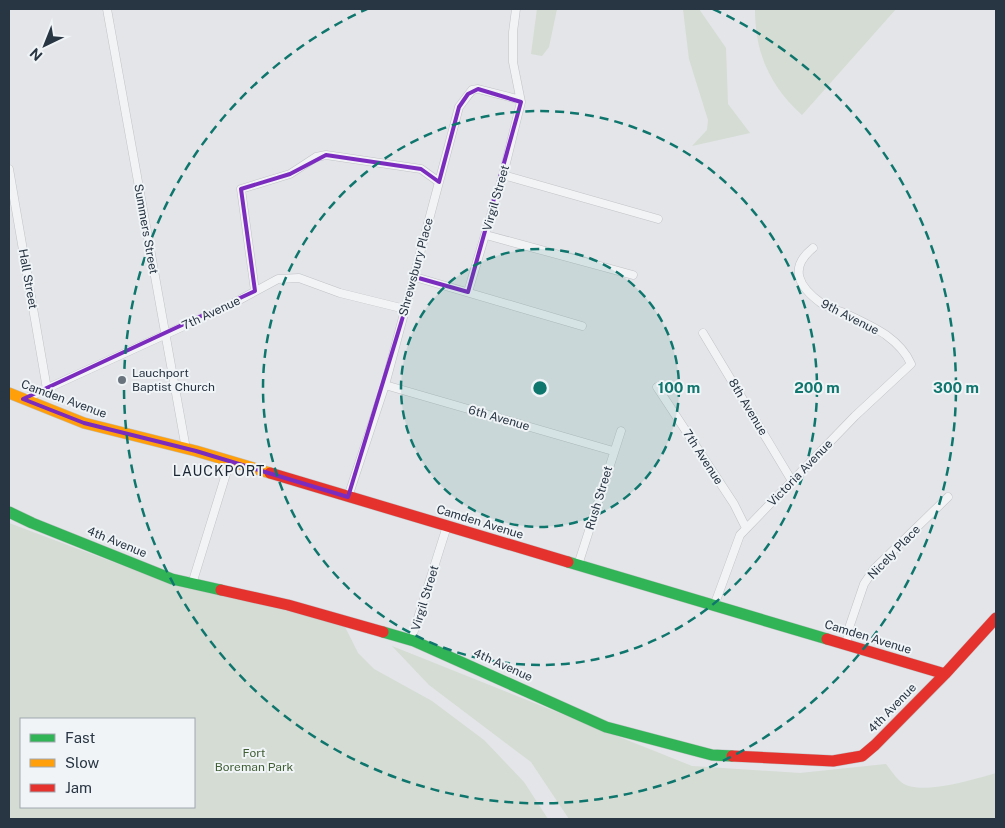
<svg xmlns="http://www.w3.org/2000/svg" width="1005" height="828" viewBox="0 0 1005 828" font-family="'Public Sans',sans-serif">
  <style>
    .green { fill: #d4dcd3; fill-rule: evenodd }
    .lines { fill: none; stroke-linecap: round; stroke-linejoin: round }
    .street-casing { stroke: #c1c3c6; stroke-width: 9 }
    .fast-casing { stroke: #c1c3c6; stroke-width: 12 }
    .slow-casing { stroke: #c1c3c6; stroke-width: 12 }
    .jam-casing { stroke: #c1c3c6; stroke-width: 12 }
    .street { stroke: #f2f3f5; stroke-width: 8 }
    .fast { stroke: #30b455; stroke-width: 11 }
    .slow { stroke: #ff9f0a; stroke-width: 11 }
    .jam { stroke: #e5322d; stroke-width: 11 }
    .marked { fill: none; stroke: #7b2cbf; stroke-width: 4; stroke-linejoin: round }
    .ring { fill: none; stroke: #0f766e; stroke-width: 2.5; stroke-dasharray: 9 6 }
    .poi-dot { fill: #69737d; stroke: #f0f4f7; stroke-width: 2 }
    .labels { text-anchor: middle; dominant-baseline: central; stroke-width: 4; stroke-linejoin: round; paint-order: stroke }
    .street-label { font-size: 12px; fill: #283543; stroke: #f0f4f7 }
    .poi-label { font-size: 12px; fill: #283543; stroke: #f0f4f7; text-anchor: start }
    .park-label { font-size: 12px; fill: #415f35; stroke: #f0f4f7 }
    .neighbourhood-label { font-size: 14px; letter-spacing: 1px; fill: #1a2533; stroke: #f0f4f7 }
    .centre { fill: #0f766e; stroke: #f0f4f7; stroke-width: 2.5 }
    .ring-label { font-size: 15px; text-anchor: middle; font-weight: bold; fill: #0f766e; stroke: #f0f4f7; stroke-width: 4; stroke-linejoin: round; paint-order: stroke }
  </style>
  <rect width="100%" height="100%" fill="#e3e5e8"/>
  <!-- green -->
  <path class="green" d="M 537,9 L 557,9 L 549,47 L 542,56 L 531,54 Z
    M 683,9 L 699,9 L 726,48 L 728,104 L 750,133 L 692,146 L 707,130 L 708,120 L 689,59 Z
    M 755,9 L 896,9 L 802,115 C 770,86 755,53 755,9 Z
    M 9,523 L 158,579 L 344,625 L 358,653 L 374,669 L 432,701 L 484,740 L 524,782 L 548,819 L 9,819 ZM 21,719 L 194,719 L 194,807 L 21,807 Z
    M 392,646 L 692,766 L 800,773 L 886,764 C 891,770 895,777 901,782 C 919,797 975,779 996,773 L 996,819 L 569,819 L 531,762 L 429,685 Z"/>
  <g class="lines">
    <defs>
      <path id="street" d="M 107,9 L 186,449
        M 9,169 L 47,389
        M 503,175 L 658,219
        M 486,235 L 633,275
        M 415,277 L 582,326
        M 255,291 L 241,189 L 290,174 L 316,157 L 326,155 L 421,169 L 439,182
        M 468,292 L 503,175 L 521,102 L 513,62 L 513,32 L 516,9
        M 703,333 L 792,481
        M 385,385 L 613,451
        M 657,387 L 734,504 L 746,528
        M 24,399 L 230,305 L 278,279 L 299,278 L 340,293 L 405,309
        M 348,497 L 385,385 L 459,107 L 472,90 L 478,89 L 517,99 L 521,102
        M 578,565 L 621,431
        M 192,584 L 230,461
        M 714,606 L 740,535 L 855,416 L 911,364 C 906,352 897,343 886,335 C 873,326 857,319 842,312 C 835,310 827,307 821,303 C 799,287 788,268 813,248
        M 411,640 L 447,526
        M 846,645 L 850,625 L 864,584 L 874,569 L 948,497"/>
      <path id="fast" d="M 9,512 L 32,523 L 172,579 L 221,590
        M 568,562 L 827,639
        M 383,632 L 414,641 L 606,727 L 712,755 L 732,756"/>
      <path id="slow" d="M 9,393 L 84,423 L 196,451 L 270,473"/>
      <path id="jam" d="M 270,473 L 568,562
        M 221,590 L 288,605 L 383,632
        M 827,639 L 945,674
        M 732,756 L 833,761 L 862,756 L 875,745 L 945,674 L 996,618"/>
    </defs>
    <!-- street casing -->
    <use href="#street" class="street-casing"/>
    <!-- fast casing -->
    <use href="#fast" class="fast-casing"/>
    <!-- slow casing -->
    <use href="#slow" class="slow-casing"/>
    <!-- jam casing -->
    <use href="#jam" class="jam-casing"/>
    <!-- street -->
    <use href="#street" class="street"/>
    <!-- fast -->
    <use href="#fast" class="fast"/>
    <!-- slow -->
    <use href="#slow" class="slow"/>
    <!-- jam -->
    <use href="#jam" class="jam"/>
  </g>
  <!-- marked area -->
  <path class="marked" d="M 478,89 L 521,102 L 468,292 L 415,277 L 348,497 L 196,451 L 84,423 L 23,399 L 255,291 L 241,189 L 290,174 L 326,155 L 421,169 L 439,182 L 459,107 L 468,94 Z"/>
  <!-- distance rings -->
  <circle cx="540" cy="388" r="139" fill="#0f766e" fill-opacity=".12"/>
  <g class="ring">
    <circle cx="540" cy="388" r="139"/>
    <circle cx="540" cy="388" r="277"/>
    <path d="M713 9A416 416 0 1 1 367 9"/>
  </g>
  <!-- markers -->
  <circle class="poi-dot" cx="122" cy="380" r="5"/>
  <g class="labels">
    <!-- street labels -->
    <g class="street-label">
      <text transform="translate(496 198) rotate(-74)">Virgil Street</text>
      <text transform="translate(146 229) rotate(80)">Summers Street</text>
      <text transform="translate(416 267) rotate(-75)">Shrewsbury Place</text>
      <text transform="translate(28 279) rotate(80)">Hall Street</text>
      <text transform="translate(211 313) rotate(-25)">7th Avenue</text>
      <text transform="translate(850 317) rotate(27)">9th Avenue</text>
      <text transform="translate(64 399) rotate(20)">Camden Avenue</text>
      <text transform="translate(748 407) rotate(59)">8th Avenue</text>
      <text transform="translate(499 418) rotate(16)">6th Avenue</text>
      <text transform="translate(703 457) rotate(57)">7th Avenue</text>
      <text transform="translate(800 473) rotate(-46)">Victoria Avenue</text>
      <text transform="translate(599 498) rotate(-73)">Rush Street</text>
      <text transform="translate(480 522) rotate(17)">Camden Avenue</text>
      <text transform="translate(117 542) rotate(22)">4th Avenue</text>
      <text transform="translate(894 552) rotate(-46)">Nicely Place</text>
      <text transform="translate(425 598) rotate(-73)">Virgil Street</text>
      <text transform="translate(868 637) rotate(17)">Camden Avenue</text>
      <text transform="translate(503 665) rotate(24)">4th Avenue</text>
      <text transform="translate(892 708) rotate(-46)">4th Avenue</text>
    </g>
    <!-- poi labels -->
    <g class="poi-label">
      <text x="132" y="373">Lauchport<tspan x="132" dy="14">Baptist Church</tspan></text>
    </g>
    <!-- park labels -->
    <g class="park-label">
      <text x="254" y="753">Fort<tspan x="254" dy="14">Boreman Park</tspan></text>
    </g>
    <!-- neighbourhood labels -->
    <g class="neighbourhood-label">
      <text x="219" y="471">LAUCKPORT</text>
    </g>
  </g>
  <circle cx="540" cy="388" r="8" class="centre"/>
  <g class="ring-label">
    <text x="679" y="393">100 m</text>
    <text x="817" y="393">200 m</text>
    <text x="956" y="393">300 m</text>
  </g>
  <!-- border -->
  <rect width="1005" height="828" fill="none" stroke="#283543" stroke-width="20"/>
  <!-- legend -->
  <rect x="20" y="718" width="175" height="90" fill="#f0f4f7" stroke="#a0a8af"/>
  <rect x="30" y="734" width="25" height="8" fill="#30b455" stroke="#a0a8af"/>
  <text x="65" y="743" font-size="15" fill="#283543">Fast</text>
  <rect x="30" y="759" width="25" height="8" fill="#ff9f0a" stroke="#a0a8af"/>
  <text x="65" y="768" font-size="15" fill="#283543">Slow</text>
  <rect x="30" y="784" width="25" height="8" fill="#e5322d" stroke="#a0a8af"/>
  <text x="65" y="793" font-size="15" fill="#283543">Jam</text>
  <!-- north arrow -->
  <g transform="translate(45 45) rotate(223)" stroke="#f0f4f7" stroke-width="4" paint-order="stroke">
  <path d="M0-4L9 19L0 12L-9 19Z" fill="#283543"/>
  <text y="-8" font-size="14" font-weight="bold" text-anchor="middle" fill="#283543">N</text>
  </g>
</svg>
